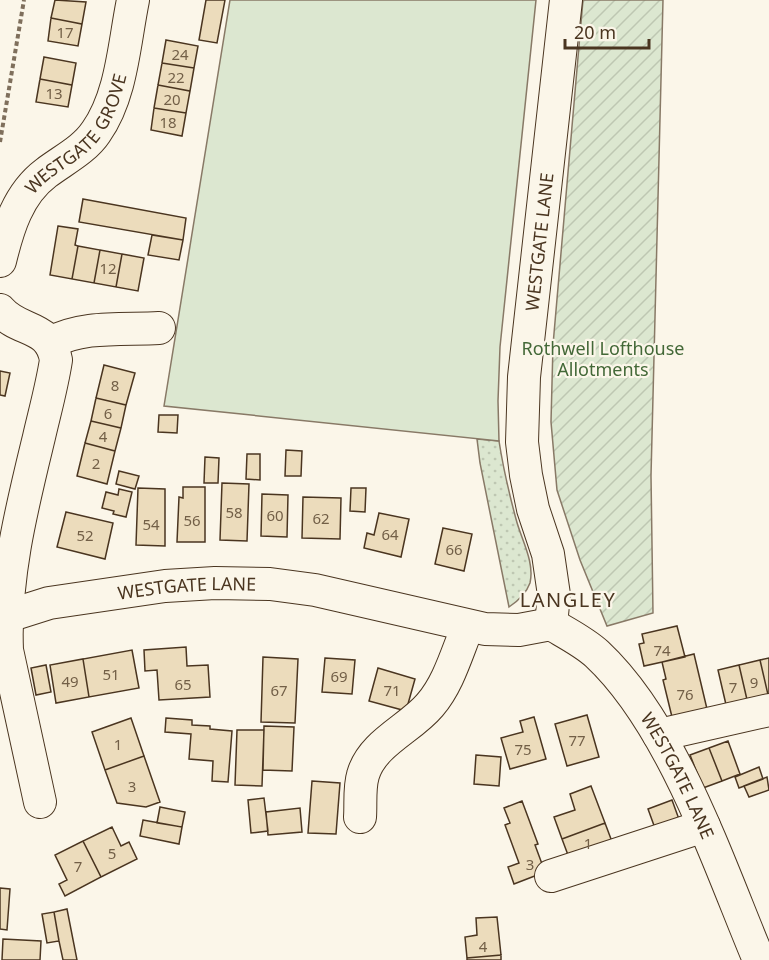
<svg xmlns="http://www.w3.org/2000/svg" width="769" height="960" viewBox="0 0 769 960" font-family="'Noto Sans',sans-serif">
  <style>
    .grass { fill: url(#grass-dots); stroke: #887966; stroke-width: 1.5 }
    .garden { fill: url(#garden-furrows); stroke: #887966; stroke-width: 1.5 }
    .pitch { fill: #dce7d0; stroke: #887966; stroke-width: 1.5 }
    .building { fill: #ecdcbc; stroke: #4a3520; stroke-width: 1.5 }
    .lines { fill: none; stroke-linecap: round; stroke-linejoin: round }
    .minor-casing { stroke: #4a3520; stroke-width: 34 }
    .path { stroke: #7f6f5c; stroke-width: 4; stroke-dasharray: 4.5 3; stroke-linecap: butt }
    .minor { stroke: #fbf6e9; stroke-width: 32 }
    .labels { text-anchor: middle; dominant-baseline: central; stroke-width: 4.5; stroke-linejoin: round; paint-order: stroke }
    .number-label { font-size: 15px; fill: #725f47 }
    .street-label { font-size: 18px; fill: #4a3520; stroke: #fbf6e9 }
    .park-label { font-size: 18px; fill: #436837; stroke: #fbf6e9 }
    .neighbourhood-label { font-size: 20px; letter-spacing: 1.5px; fill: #4a3520; stroke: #fbf6e9 }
  </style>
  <defs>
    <pattern id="grass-dots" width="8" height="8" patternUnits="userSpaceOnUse" patternTransform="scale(1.5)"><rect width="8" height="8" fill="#dce7d0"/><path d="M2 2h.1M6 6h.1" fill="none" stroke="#bec7b2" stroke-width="1.8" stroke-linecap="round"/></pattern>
    <pattern id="garden-furrows" width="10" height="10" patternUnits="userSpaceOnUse" patternTransform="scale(1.5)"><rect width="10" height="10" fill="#dce7d0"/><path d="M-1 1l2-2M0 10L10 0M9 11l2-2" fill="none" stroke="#bec7b2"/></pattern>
  </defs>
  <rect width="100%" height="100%" fill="#fbf6e9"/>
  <!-- grass -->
  <path class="grass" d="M 477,439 L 499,441 C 503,467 509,493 516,519 C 521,539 535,562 530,583 C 526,594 518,601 509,607 L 480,463 Z"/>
  <!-- garden -->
  <path class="garden" d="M 583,0 L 663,0 L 651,476 L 653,613 L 607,626 L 580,560 L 557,490 L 551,422 L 553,345 Z"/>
  <!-- pitch -->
  <path class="pitch" d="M 230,0 L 536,0 L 500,347 L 498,401 L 499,441 L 164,406 Z"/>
  <!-- building -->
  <path class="building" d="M 55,0 L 86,2 L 82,24 L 51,18 Z
    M 206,0 L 225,0 L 217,43 L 199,40 Z
    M 51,18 L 82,24 L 78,46 L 48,41 Z
    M 166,40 L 198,46 L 194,68 L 162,63 Z
    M 44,57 L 76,63 L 72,85 L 40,79 Z
    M 162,63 L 194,68 L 190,91 L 158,85 Z
    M 40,79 L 72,85 L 68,107 L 36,102 Z
    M 158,85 L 190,91 L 186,113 L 154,108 Z
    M 154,108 L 186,113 L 182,136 L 151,130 Z
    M 83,199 L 186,218 L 183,240 L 79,222 Z
    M 58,226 L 78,229 L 75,245 L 78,246 L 72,279 L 50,275 Z
    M 152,235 L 183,240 L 179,260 L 148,255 Z
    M 78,246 L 100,250 L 94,283 L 72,279 Z
    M 100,250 L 122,254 L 116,287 L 94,283 Z
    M 122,254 L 144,258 L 138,291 L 116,287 Z
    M 104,365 L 135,373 L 126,405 L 96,398 Z
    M 0,371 L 10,373 L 5,396 L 0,395 Z
    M 96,398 L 126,405 L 121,428 L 91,421 Z
    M 159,415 L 178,415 L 177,433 L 158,432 Z
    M 91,421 L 121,428 L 115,451 L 85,443 Z
    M 85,443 L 115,451 L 107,484 L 77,476 Z
    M 286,450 L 302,451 L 301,476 L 285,476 Z
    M 247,454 L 260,454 L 260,480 L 246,479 Z
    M 205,457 L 219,458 L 218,483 L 204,483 Z
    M 119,471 L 139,476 L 135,489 L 116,484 Z
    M 222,483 L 249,484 L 247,541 L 220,540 Z
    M 183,487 L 205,487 L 205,542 L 177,542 L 179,497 L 183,498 Z
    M 138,488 L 165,489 L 165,546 L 136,545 Z
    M 351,488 L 366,488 L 365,512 L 350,511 Z
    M 119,489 L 132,492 L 126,517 L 113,514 L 114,511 L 102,508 L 106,492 L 118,495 Z
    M 262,494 L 288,495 L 287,537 L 261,536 Z
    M 303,497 L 341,498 L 340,539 L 302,538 Z
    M 66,512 L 113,523 L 105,559 L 57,547 Z
    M 379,513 L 409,519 L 401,557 L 364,548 L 367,533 L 374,535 Z
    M 443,528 L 472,534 L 464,571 L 435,564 Z
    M 677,626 L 685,657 L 644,666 L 639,644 L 644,643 L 642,634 Z
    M 186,647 L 187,666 L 208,665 L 210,697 L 159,700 L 157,670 L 145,671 L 144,650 Z
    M 132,650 L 139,688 L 89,697 L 83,659 Z
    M 694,654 L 707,709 L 672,717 L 663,680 L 666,679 L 662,662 Z
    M 263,657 L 298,659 L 295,723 L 261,722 Z
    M 325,658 L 355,660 L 352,694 L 322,692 Z
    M 769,658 L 769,699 L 760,660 Z
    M 83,659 L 89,697 L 56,703 L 50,665 Z
    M 760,660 L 769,699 L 748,704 L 739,665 Z
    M 46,665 L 51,692 L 36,695 L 31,668 Z
    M 739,665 L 748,704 L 727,709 L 718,670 Z
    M 378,668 L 415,679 L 406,711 L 369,701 Z
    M 587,715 L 599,757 L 567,766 L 555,724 Z
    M 534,717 L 546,759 L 510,769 L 501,738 L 523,732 L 520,721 Z
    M 131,718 L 144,756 L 105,770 L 92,732 Z
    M 166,718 L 192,720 L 192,725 L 210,726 L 210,729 L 232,731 L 228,782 L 212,781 L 213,761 L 189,759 L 191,734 L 165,732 Z
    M 264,726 L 294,727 L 292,771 L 263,770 Z
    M 237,730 L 264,730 L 262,786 L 235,785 Z
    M 728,741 L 740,774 L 722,781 L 709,748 Z
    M 709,748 L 722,781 L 703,788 L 690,755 Z
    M 476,755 L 501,757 L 499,786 L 474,784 Z
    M 144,756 L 160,802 L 146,807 L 117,803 L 105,770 Z
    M 759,767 L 763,779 L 739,788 L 735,777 Z
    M 767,777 L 769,790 L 749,797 L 744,786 Z
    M 312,781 L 340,783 L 336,834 L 308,833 Z
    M 591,786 L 605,823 L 562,839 L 554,817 L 575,810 L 570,794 Z
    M 264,798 L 268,831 L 251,833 L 248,800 Z
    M 672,800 L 680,822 L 656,831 L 648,809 Z
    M 522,801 L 538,844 L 535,845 L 545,872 L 514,884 L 508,867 L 519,863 L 505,825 L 510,823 L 504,808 Z
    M 160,807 L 185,812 L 182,827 L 157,823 Z
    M 300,808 L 302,832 L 268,835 L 266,812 Z
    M 143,820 L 182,827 L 179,844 L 140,836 Z
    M 605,823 L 614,847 L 571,863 L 562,839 Z
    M 112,827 L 121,846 L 129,842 L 137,859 L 101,877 L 83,841 Z
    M 83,841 L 101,877 L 65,896 L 59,884 L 67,880 L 55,855 Z
    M 0,888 L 10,889 L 7,930 L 0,929 Z
    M 67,909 L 77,960 L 63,960 L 59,941 L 54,912 Z
    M 54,912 L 59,941 L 47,943 L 42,914 Z
    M 497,917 L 501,955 L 467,958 L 465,937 L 477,935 L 476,918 Z
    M 3,939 L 41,941 L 40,960 L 2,960 Z
    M 501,955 L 501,960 L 467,960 L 467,958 Z"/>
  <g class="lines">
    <defs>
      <g id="minor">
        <path id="s1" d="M 0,261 C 8,228 18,194 46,173 C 63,160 84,150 96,132 C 122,95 124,44 133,0"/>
        <path d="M 0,310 C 19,333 50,324 56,360 C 52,386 45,411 39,437 C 22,507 4,577 7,650 L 40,802"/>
        <path d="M 50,343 C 82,325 123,330 159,328"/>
        <path id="s2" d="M 0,617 L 8,616 L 49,603 L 165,586 L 215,583 L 270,584 L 315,590 L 485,629 L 519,630 L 551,624 C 566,633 584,642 597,654 C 673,725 719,865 759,960"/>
        <path id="s3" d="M 551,624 L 554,595 L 548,554 L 533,509 L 526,475 L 522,442 L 524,377 L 566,0"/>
        <path d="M 659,735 L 769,710"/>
        <path d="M 360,817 C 361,804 359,788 363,775 C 372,743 410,729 430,705 C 449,683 457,652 468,626"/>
        <path d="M 551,876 L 704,826"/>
      </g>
    </defs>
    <!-- minor casing -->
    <use href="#minor" class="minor-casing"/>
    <!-- path -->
    <path class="path" d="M 0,142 L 24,0"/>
    <!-- minor -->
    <use href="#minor" class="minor"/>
  </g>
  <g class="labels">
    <!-- number labels -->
    <g class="number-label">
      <text x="65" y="32">17</text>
      <text x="180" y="54">24</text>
      <text x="176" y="77">22</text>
      <text x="54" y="93">13</text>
      <text x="172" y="99">20</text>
      <text x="168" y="122">18</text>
      <text x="108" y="268">12</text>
      <text x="115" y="385">8</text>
      <text x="108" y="413">6</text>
      <text x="103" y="436">4</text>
      <text x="96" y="463">2</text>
      <text x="234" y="512">58</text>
      <text x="275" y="515">60</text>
      <text x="321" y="518">62</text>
      <text x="192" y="520">56</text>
      <text x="151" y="524">54</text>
      <text x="390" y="534">64</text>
      <text x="85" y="535">52</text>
      <text x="454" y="549">66</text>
      <text x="662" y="650">74</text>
      <text x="111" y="674">51</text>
      <text x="339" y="676">69</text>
      <text x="70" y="681">49</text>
      <text x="754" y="682">9</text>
      <text x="183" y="684">65</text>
      <text x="733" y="687">7</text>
      <text x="279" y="690">67</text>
      <text x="392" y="690">71</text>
      <text x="685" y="694">76</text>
      <text x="577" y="740">77</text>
      <text x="118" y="744">1</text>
      <text x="523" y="749">75</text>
      <text x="132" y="786">3</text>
      <text x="588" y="843">1</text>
      <text x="112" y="853">5</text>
      <text x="530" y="864">3</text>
      <text x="78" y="866">7</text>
      <text x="483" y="946">4</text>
    </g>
    <!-- street labels -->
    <g class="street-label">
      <text stroke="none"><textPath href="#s1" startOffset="153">WESTGATE GROVE</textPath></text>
      <text stroke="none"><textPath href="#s3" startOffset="387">WESTGATE LANE</textPath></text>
      <text stroke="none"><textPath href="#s2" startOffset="190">WESTGATE LANE</textPath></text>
      <text stroke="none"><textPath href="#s2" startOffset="762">WESTGATE LANE</textPath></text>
    </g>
    <!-- park labels -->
    <g class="park-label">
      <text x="603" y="348">Rothwell Lofthouse<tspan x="603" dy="21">Allotments</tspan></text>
    </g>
    <!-- neighbourhood labels -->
    <g class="neighbourhood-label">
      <text x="568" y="599">LANGLEY</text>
    </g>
  </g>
  <!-- scale -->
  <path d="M565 39v9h84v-9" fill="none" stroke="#4a3520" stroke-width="3"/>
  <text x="574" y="39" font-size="18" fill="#4a3520" stroke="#fbf6e9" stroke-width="4.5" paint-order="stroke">20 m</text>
</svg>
